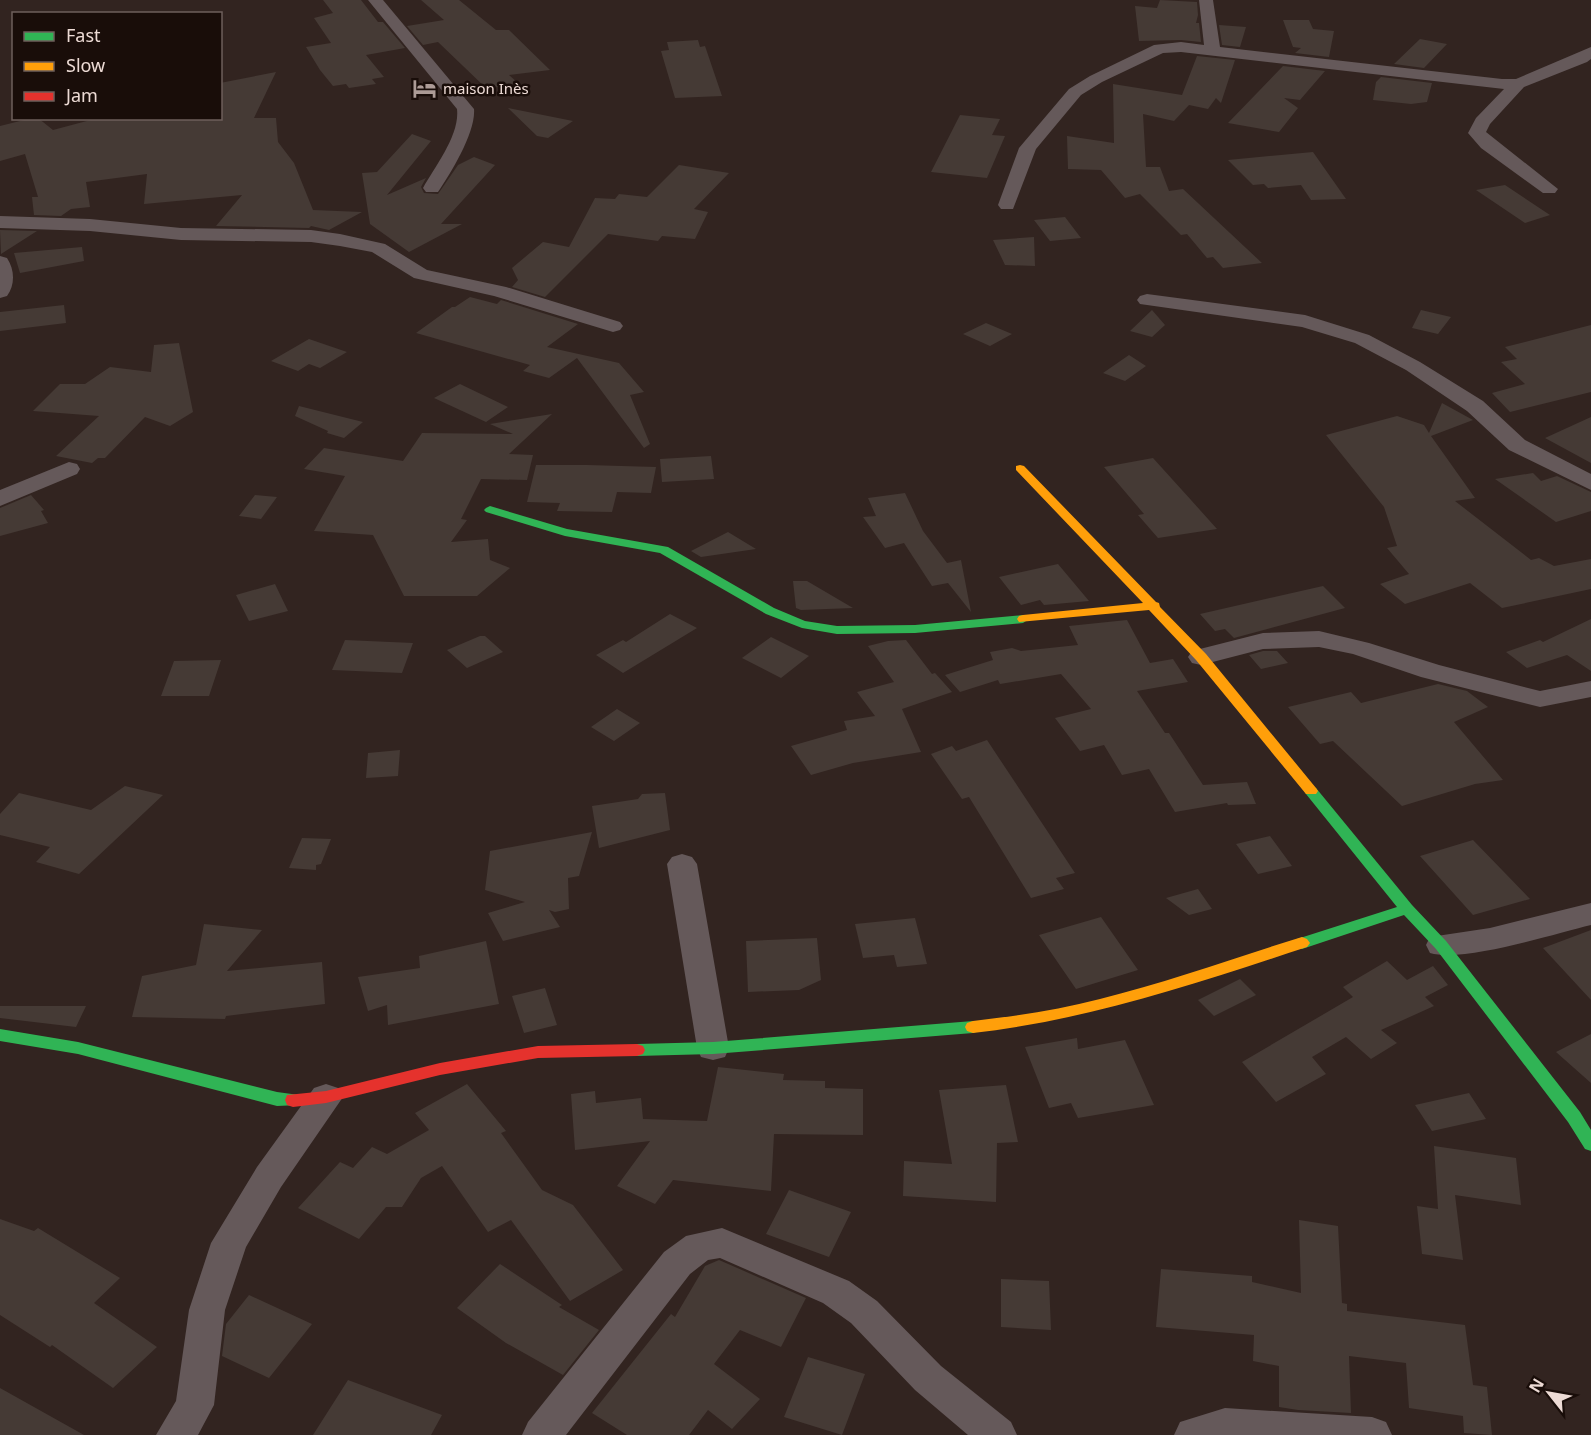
<svg xmlns="http://www.w3.org/2000/svg" width="1591" height="1435" viewBox="0 0 1591 1435" font-family="'Noto Sans',sans-serif">
  <style>
    .building { fill: #453a35 }
    .lines { fill: none; stroke-linecap: round; stroke-linejoin: round }
    .street { fill: #65595a; fill-rule: evenodd }
    .fast { fill: #30b455; fill-rule: evenodd }
    .slow { fill: #ff9f0a; fill-rule: evenodd }
    .jam { fill: #e5322d; fill-rule: evenodd }
    .labels { text-anchor: middle; dominant-baseline: central; stroke-width: 5; stroke-linejoin: round; paint-order: stroke }
    .far-poi-label { font-size: 15px; fill: #eddbd5; stroke: #190d09; text-anchor: start }
  </style>
  <rect width="100%" height="100%" fill="#322420"/>
  <!-- building -->
  <path class="building" d="M 323,0 L 361,0 L 378,22 L 383,22 L 405,48 L 366,55 L 384,77 L 372,79 L 376,84 L 349,88 L 346,84 L 333,86 L 320,70 L 306,47 L 331,43 L 314,18 L 333,13 Z
    M 421,0 L 459,0 L 496,30 L 509,30 L 550,70 L 509,75 L 518,83 L 487,89 L 438,42 L 423,45 L 407,26 L 444,20 Z
    M 1160,0 L 1197,2 L 1198,15 L 1196,23 L 1199,23 L 1201,42 L 1181,40 L 1139,41 L 1135,6 L 1157,8 Z
    M 1283,20 L 1309,20 L 1313,29 L 1334,31 L 1329,57 L 1295,53 L 1301,48 L 1293,47 Z
    M 1219,25 L 1246,27 L 1240,47 L 1222,45 Z
    M 1420,39 L 1447,44 L 1424,68 L 1394,64 Z
    M 698,40 L 700,47 L 705,46 L 722,96 L 675,98 L 661,51 L 669,50 L 667,42 Z
    M 1197,56 L 1235,60 L 1221,103 L 1216,98 L 1208,109 L 1189,105 L 1174,121 L 1143,114 L 1146,167 L 1160,167 L 1169,191 L 1183,189 L 1262,263 L 1223,268 L 1213,257 L 1207,258 L 1187,234 L 1181,235 L 1140,194 L 1125,198 L 1101,170 L 1068,169 L 1067,136 L 1114,143 L 1113,84 L 1182,95 Z
    M 1283,66 L 1325,71 L 1300,100 L 1284,98 L 1298,108 L 1279,132 L 1228,123 Z
    M 276,72 L 254,118 L 276,118 L 278,142 L 294,163 L 313,210 L 362,212 L 329,230 L 311,226 L 309,228 L 216,226 L 242,195 L 144,204 L 147,174 L 86,182 L 90,207 L 71,209 L 61,216 L 34,215 L 32,197 L 38,197 L 25,154 L 0,161 L 0,126 L 32,118 L 38,118 L 53,130 L 98,118 L 220,118 L 220,83 Z
    M 1381,77 L 1432,83 L 1427,102 L 1411,104 L 1373,100 L 1376,82 Z
    M 508,108 L 573,121 L 548,138 L 537,136 Z
    M 960,115 L 1000,119 L 992,135 L 1005,136 L 987,178 L 931,172 Z
    M 412,134 L 431,141 L 387,195 L 426,178 L 421,187 L 424,193 L 438,194 L 458,165 L 474,157 L 495,165 L 441,224 L 462,224 L 409,252 L 370,224 L 362,173 L 377,172 Z
    M 1313,152 L 1346,199 L 1311,200 L 1301,185 L 1268,188 L 1264,184 L 1253,185 L 1228,160 Z
    M 679,165 L 729,173 L 694,209 L 708,212 L 695,239 L 662,236 L 658,241 L 608,234 L 545,297 L 512,287 L 518,280 L 512,268 L 543,242 L 569,247 L 595,198 L 615,199 L 619,194 L 647,197 Z
    M 1505,185 L 1550,215 L 1525,223 L 1476,190 Z
    M 1065,217 L 1081,238 L 1050,241 L 1034,220 Z
    M 0,230 L 37,231 L 1,254 Z
    M 1034,237 L 1035,266 L 1005,265 L 993,240 Z
    M 82,247 L 84,261 L 20,273 L 14,253 Z
    M 470,297 L 497,304 L 501,300 L 578,324 L 547,347 L 619,363 L 644,392 L 630,395 L 650,444 L 644,448 L 577,358 L 549,378 L 523,371 L 530,365 L 416,333 L 452,307 L 455,307 Z
    M 64,305 L 66,323 L 0,331 L 0,312 Z
    M 1152,310 L 1165,325 L 1152,337 L 1130,331 Z
    M 1421,310 L 1451,317 L 1438,334 L 1412,328 Z
    M 986,323 L 1012,334 L 990,346 L 963,334 Z
    M 1591,325 L 1591,392 L 1510,412 L 1492,393 L 1525,384 L 1501,362 L 1517,359 L 1505,347 Z
    M 309,339 L 347,352 L 320,368 L 309,364 L 298,371 L 271,361 Z
    M 179,343 L 193,412 L 170,426 L 145,417 L 105,458 L 98,458 L 92,463 L 56,456 L 99,416 L 33,411 L 60,384 L 85,384 L 110,367 L 151,372 L 154,345 Z
    M 1129,355 L 1146,366 L 1125,381 L 1103,373 Z
    M 460,384 L 508,407 L 486,422 L 434,398 Z
    M 1442,403 L 1473,420 L 1431,436 L 1475,498 L 1455,501 L 1531,560 L 1539,558 L 1554,566 L 1591,559 L 1591,589 L 1502,608 L 1470,583 L 1405,604 L 1380,584 L 1409,574 L 1387,548 L 1397,546 L 1384,507 L 1326,435 L 1397,416 L 1424,425 L 1429,433 Z
    M 299,406 L 363,422 L 344,438 L 327,433 L 328,431 L 295,416 Z
    M 552,414 L 509,454 L 533,455 L 527,480 L 481,479 L 461,519 L 467,520 L 451,542 L 488,539 L 490,560 L 510,568 L 477,596 L 404,596 L 373,535 L 314,531 L 345,476 L 304,469 L 324,448 L 403,461 L 422,433 L 513,434 L 490,424 Z
    M 1591,417 L 1591,463 L 1545,438 Z
    M 711,456 L 714,479 L 662,482 L 660,459 Z
    M 1153,458 L 1191,500 L 1217,529 L 1158,538 L 1138,515 L 1144,514 L 1104,467 Z
    M 536,465 L 587,465 L 656,467 L 651,493 L 617,492 L 612,512 L 557,511 L 560,503 L 527,502 Z
    M 1533,473 L 1541,481 L 1557,476 L 1591,492 L 1591,511 L 1556,522 L 1495,479 Z
    M 905,493 L 923,531 L 947,563 L 961,560 L 971,612 L 948,583 L 932,586 L 904,543 L 885,548 L 863,517 L 876,516 L 868,498 Z
    M 31,495 L 44,510 L 41,511 L 48,523 L 0,536 L 0,508 Z
    M 255,495 L 277,497 L 261,519 L 239,516 Z
    M 728,532 L 756,549 L 701,557 L 691,551 Z
    M 1058,564 L 1089,601 L 1044,605 L 1040,600 L 1021,605 L 999,577 Z
    M 793,581 L 807,581 L 853,608 L 801,610 L 796,608 Z
    M 275,584 L 288,611 L 249,621 L 236,595 Z
    M 1323,586 L 1345,608 L 1234,638 L 1225,629 L 1215,631 L 1200,614 Z
    M 670,614 L 697,628 L 623,673 L 596,655 L 623,640 L 626,642 Z
    M 1591,619 L 1591,671 L 1567,655 L 1527,668 L 1506,652 L 1540,640 L 1543,642 Z
    M 1127,620 L 1150,663 L 1173,659 L 1188,682 L 1137,691 L 1165,733 L 1169,733 L 1203,785 L 1247,782 L 1256,804 L 1228,805 L 1227,803 L 1175,812 L 1149,769 L 1122,775 L 1104,745 L 1080,751 L 1055,718 L 1091,709 L 1061,674 L 1000,684 L 998,680 L 960,692 L 945,675 L 993,660 L 990,652 L 1012,648 L 1021,651 L 1078,645 L 1069,626 Z
    M 480,636 L 485,636 L 503,652 L 467,668 L 447,650 Z
    M 771,637 L 809,656 L 781,678 L 742,658 Z
    M 345,640 L 413,643 L 402,673 L 332,670 Z
    M 906,640 L 932,674 L 935,673 L 952,692 L 902,709 L 921,752 L 853,763 L 811,775 L 791,746 L 847,730 L 844,721 L 875,716 L 857,692 L 894,682 L 868,646 L 888,641 Z
    M 1263,651 L 1277,651 L 1288,663 L 1261,669 L 1249,655 Z
    M 221,660 L 209,696 L 161,696 L 174,661 Z
    M 1438,684 L 1467,691 L 1488,707 L 1454,722 L 1503,780 L 1475,784 L 1402,806 L 1333,741 L 1320,744 L 1288,707 L 1351,692 L 1361,703 Z
    M 617,709 L 640,723 L 614,741 L 591,727 Z
    M 987,740 L 1075,873 L 1056,878 L 1064,889 L 1031,898 L 969,797 L 962,799 L 931,754 L 952,746 L 956,751 Z
    M 400,750 L 398,776 L 366,778 L 368,753 Z
    M 125,786 L 163,795 L 79,874 L 36,862 L 50,847 L 0,835 L 0,814 L 19,793 L 91,810 Z
    M 665,793 L 670,830 L 599,848 L 592,806 L 638,799 L 642,794 Z
    M 592,832 L 579,876 L 568,878 L 569,909 L 555,912 L 549,910 L 560,927 L 503,941 L 488,913 L 525,902 L 485,890 L 490,851 Z
    M 1270,836 L 1292,866 L 1258,874 L 1236,844 Z
    M 302,838 L 331,839 L 321,864 L 316,865 L 316,870 L 289,868 Z
    M 1473,840 L 1530,899 L 1473,915 L 1420,856 Z
    M 1198,889 L 1212,909 L 1189,915 L 1166,898 Z
    M 1101,917 L 1138,970 L 1076,989 L 1039,935 Z
    M 915,918 L 927,964 L 897,967 L 894,955 L 863,958 L 855,924 Z
    M 204,924 L 262,930 L 227,971 L 322,962 L 325,1004 L 226,1016 L 225,1019 L 132,1017 L 142,976 L 196,965 Z
    M 1591,930 L 1591,1000 L 1543,948 Z
    M 817,938 L 821,980 L 799,990 L 748,992 L 746,941 Z
    M 486,941 L 499,1004 L 388,1025 L 387,1005 L 368,1011 L 358,977 L 420,968 L 419,956 Z
    M 1387,961 L 1407,980 L 1433,966 L 1448,985 L 1425,997 L 1434,1006 L 1381,1030 L 1397,1043 L 1371,1059 L 1346,1037 L 1312,1057 L 1326,1074 L 1276,1102 L 1242,1062 L 1353,997 L 1343,987 Z
    M 1240,979 L 1256,995 L 1214,1016 L 1198,1000 Z
    M 545,988 L 557,1025 L 524,1033 L 512,996 Z
    M 0,1006 L 86,1006 L 76,1027 L 0,1018 Z
    M 1591,1034 L 1591,1083 L 1556,1052 Z
    M 1077,1038 L 1078,1049 L 1125,1040 L 1154,1105 L 1078,1118 L 1071,1103 L 1049,1108 L 1025,1047 Z
    M 718,1067 L 784,1074 L 783,1080 L 825,1081 L 825,1088 L 863,1089 L 863,1135 L 774,1134 L 771,1191 L 673,1180 L 655,1204 L 617,1186 L 650,1141 L 575,1150 L 571,1094 L 595,1091 L 596,1103 L 641,1098 L 643,1119 L 707,1121 Z
    M 467,1084 L 506,1131 L 501,1133 L 542,1190 L 573,1205 L 623,1270 L 570,1301 L 511,1220 L 488,1232 L 442,1166 L 421,1178 L 402,1207 L 386,1207 L 359,1239 L 298,1208 L 340,1162 L 353,1168 L 372,1147 L 387,1154 L 429,1130 L 415,1113 Z
    M 1006,1085 L 1018,1142 L 997,1143 L 996,1202 L 903,1196 L 904,1161 L 952,1164 L 939,1090 Z
    M 1469,1093 L 1486,1119 L 1432,1131 L 1415,1105 Z
    M 1434,1146 L 1516,1158 L 1521,1205 L 1455,1195 L 1463,1260 L 1422,1254 L 1417,1206 L 1438,1209 Z
    M 789,1190 L 851,1212 L 829,1257 L 766,1234 Z
    M 0,1219 L 34,1231 L 38,1228 L 120,1278 L 94,1303 L 157,1347 L 113,1388 L 52,1345 L 50,1347 L 0,1315 Z
    M 1299,1220 L 1338,1226 L 1342,1303 L 1347,1304 L 1347,1311 L 1465,1325 L 1473,1385 L 1487,1387 L 1492,1435 L 1464,1433 L 1463,1416 L 1409,1408 L 1406,1363 L 1349,1356 L 1351,1413 L 1298,1410 L 1279,1407 L 1279,1366 L 1253,1361 L 1254,1335 L 1156,1327 L 1161,1269 L 1252,1276 L 1252,1282 L 1301,1293 Z
    M 719,1260 L 806,1298 L 781,1347 L 740,1330 L 714,1364 L 760,1399 L 732,1429 L 708,1410 L 689,1435 L 627,1435 L 592,1413 L 671,1314 L 675,1317 L 705,1266 Z
    M 500,1264 L 562,1305 L 559,1307 L 599,1330 L 563,1375 L 506,1343 L 457,1308 Z
    M 1001,1279 L 1049,1281 L 1051,1330 L 1001,1327 Z
    M 249,1295 L 312,1324 L 269,1378 L 222,1356 L 226,1324 Z
    M 808,1357 L 865,1374 L 842,1435 L 784,1417 Z
    M 348,1380 L 442,1415 L 431,1435 L 313,1435 Z
    M 0,1388 L 84,1435 L 0,1435 Z"/>
  <g class="lines">
    <!-- street -->
    <path class="street" d="M 368,0 L 383,0 L 474,109 C 476,132 451,173 438,192 L 426,192 L 423,188 C 435,166 460,135 457,109 Z
      M 1199,0 L 1213,0 L 1220,47 L 1502,79 L 1516,79 L 1591,47 L 1591,59 L 1587,62 L 1524,87 L 1490,124 L 1486,132 L 1558,189 L 1555,193 L 1543,193 L 1481,148 L 1468,133 L 1476,118 L 1504,89 L 1181,52 L 1163,53 L 1102,82 L 1081,95 L 1036,149 L 1013,209 L 1001,209 L 998,205 L 1019,148 L 1069,89 L 1090,76 L 1154,45 L 1181,42 L 1204,45 Z
      M 0,216 L 90,219 L 181,228 L 311,230 L 340,234 L 385,244 L 427,270 L 506,287 L 620,322 L 623,326 L 620,330 L 613,332 L 494,296 L 414,278 L 372,252 L 340,246 L 311,242 L 181,240 L 90,231 L 0,228 Z
      M 0,256 L 7,258 C 15,270 15,285 7,296 L 0,298 Z
      M 1147,294 L 1305,315 L 1369,335 L 1420,362 L 1483,401 L 1525,440 L 1591,474 L 1591,490 L 1509,450 L 1467,411 L 1406,370 L 1355,343 L 1302,327 L 1140,304 L 1137,300 L 1140,296 Z
      M 69,462 L 77,464 L 80,469 L 77,474 L 0,506 L 0,490 Z
      M 1319,631 L 1369,643 L 1439,665 L 1540,691 L 1591,681 L 1591,697 L 1540,707 L 1421,677 L 1353,654 L 1319,647 L 1263,649 L 1201,665 L 1192,663 L 1188,657 L 1192,651 L 1263,633 Z
      M 682,854 L 692,857 L 697,864 L 729,1048 L 725,1057 L 713,1060 L 701,1057 L 697,1048 L 667,864 L 672,857 Z
      M 1591,903 L 1591,925 C 1553,934 1464,963 1430,953 L 1426,945 L 1430,937 L 1490,928 Z
      M 326,1084 L 338,1088 L 343,1097 L 281,1187 L 246,1247 L 225,1310 L 214,1405 L 198,1435 L 156,1435 L 176,1401 L 189,1310 L 211,1243 L 257,1167 L 314,1088 Z
      M 722,1228 L 849,1281 L 877,1301 L 941,1366 L 1011,1422 L 1017,1435 L 968,1435 L 915,1390 L 851,1323 L 823,1303 L 720,1258 L 708,1260 L 690,1274 L 566,1435 L 522,1435 L 528,1422 L 664,1252 L 686,1236 Z
      M 1225,1408 L 1372,1417 L 1386,1422 L 1392,1435 L 1174,1435 L 1180,1422 Z"/>
    <!-- fast -->
    <path class="fast" d="M 490,506 L 567,529 L 668,547 L 774,608 L 805,621 L 837,626 L 915,625 L 1023,615 L 1029,619 L 1023,623 L 915,633 L 837,634 L 802,628 L 766,614 L 660,553 L 565,536 L 486,512 L 484,510 L 486,508 Z
      M 1311,786 L 1316,788 L 1412,905 L 1446,941 L 1580,1112 L 1591,1130 L 1591,1151 L 1585,1149 L 1568,1122 L 1436,949 L 1404,915 L 1302,949 L 1297,947 L 1294,943 L 1297,939 L 1397,907 L 1306,794 L 1304,791 Z
      M 973,1021 L 979,1023 L 981,1027 L 979,1031 L 973,1033 L 713,1054 L 637,1056 L 631,1054 L 629,1050 L 631,1046 L 637,1044 L 713,1042 Z
      M 0,1029 L 78,1042 L 277,1092 L 299,1095 L 301,1100 L 299,1105 L 277,1106 L 78,1054 L 0,1041 Z"/>
    <!-- slow -->
    <path class="slow" d="M 1020,465 L 1024,466 L 1156,602 L 1159,603 L 1160,607 L 1206,654 L 1316,788 L 1318,791 L 1316,794 L 1306,794 L 1196,660 L 1149,610 L 1019,622 L 1017,619 L 1019,616 L 1023,615 L 1143,603 L 1016,470 L 1016,466 Z
      M 1302,937 L 1307,939 L 1310,943 L 1307,947 C 1197,983 1089,1020 973,1033 L 967,1031 L 965,1027 L 967,1023 L 973,1021 C 1016,1016 1058,1010 1100,999 C 1168,982 1234,958 1302,937 Z"/>
    <!-- jam -->
    <path class="jam" d="M 637,1044 L 643,1046 L 645,1050 L 643,1054 L 637,1056 L 538,1058 L 440,1075 L 326,1103 L 293,1107 L 287,1105 L 285,1100 L 287,1095 L 326,1091 L 440,1063 L 538,1046 Z"/>
  </g>
  <!-- icons -->
  <defs>
    <symbol id="hotel-bare" viewBox="-9 -9 18 18"><path d="M-6-4.5h1.5V1H6V5H4.5V3h-9V5H-6ZM-4 0a1.8 1.8 0 1 1 3.6 0ZM.5 0V-2.5h3Q6-2.5 6 0Z" fill="#ac9b96" stroke="#190d09" stroke-width="2.5" paint-order="stroke"/></symbol>
  </defs>
  <g fill-rule="evenodd">
    <use href="#hotel-bare" x="408" y="72" width="33" height="33"/>
  </g>
  <g class="labels">
    <!-- far-poi labels -->
    <g class="far-poi-label">
      <text x="443" y="88">maison Inès</text>
    </g>
  </g>
  <!-- legend -->
  <rect x="12" y="12" width="210" height="108" fill="#190d09" stroke="#6e5f5b" stroke-width="1.5"/>
  <rect x="24" y="32" width="30" height="9" fill="#30b455" stroke="#6e5f5b" stroke-width="1.5"/>
  <text x="66" y="42" font-size="18" fill="#eddbd5">Fast</text>
  <rect x="24" y="62" width="30" height="9" fill="#ff9f0a" stroke="#6e5f5b" stroke-width="1.5"/>
  <text x="66" y="72" font-size="18" fill="#eddbd5">Slow</text>
  <rect x="24" y="92" width="30" height="9" fill="#e5322d" stroke="#6e5f5b" stroke-width="1.5"/>
  <text x="66" y="102" font-size="18" fill="#eddbd5">Jam</text>
  <!-- north arrow -->
  <g transform="translate(1549 1393) rotate(301)" stroke="#190d09" stroke-width="4.5" paint-order="stroke">
  <path d="M0-4.5L10 22L0 15L-10 22Z" fill="#eddbd5"/>
  <text y="-9" font-size="16" font-weight="bold" text-anchor="middle" fill="#eddbd5">N</text>
  </g>
</svg>
